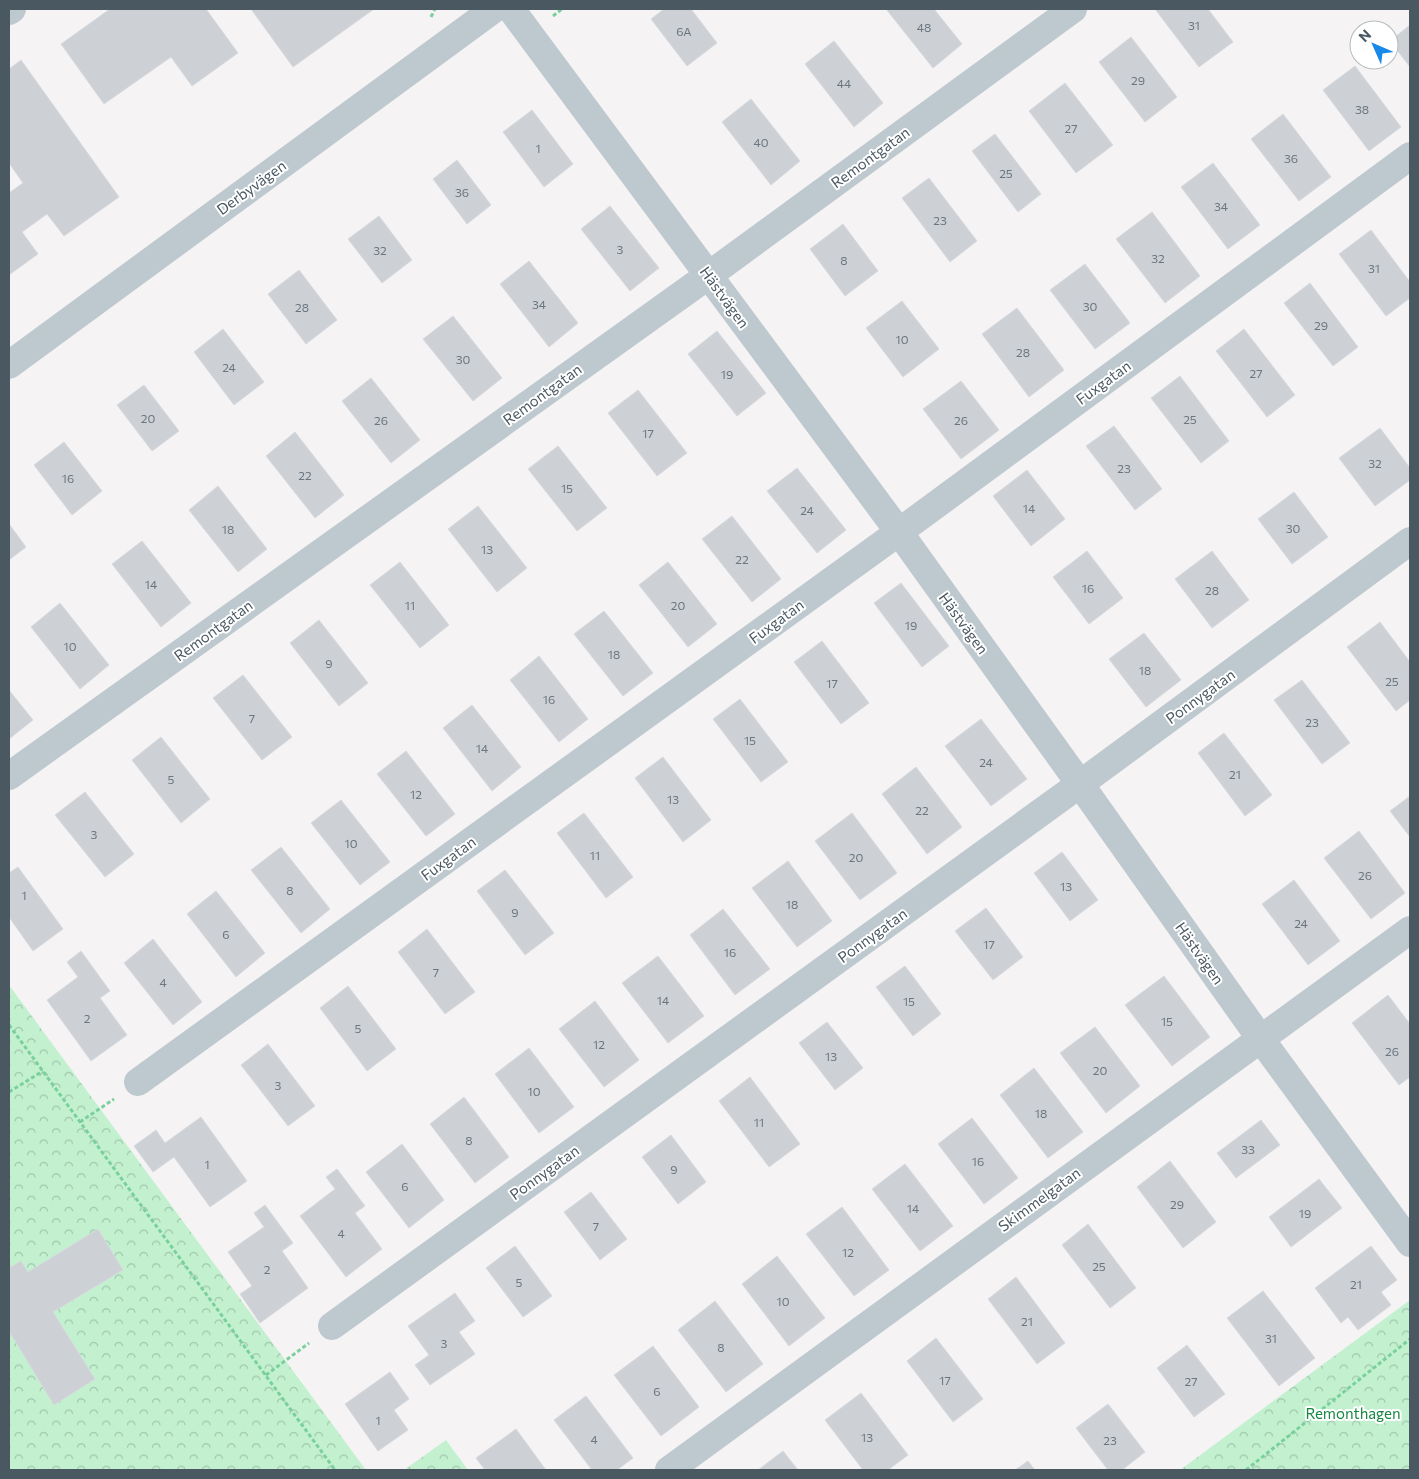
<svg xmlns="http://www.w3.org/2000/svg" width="1419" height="1479" viewBox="0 0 1419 1479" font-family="Commissioner,sans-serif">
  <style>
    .park { fill: url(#park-crowns) }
    .building { fill: #cdd0d5; stroke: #d7dade }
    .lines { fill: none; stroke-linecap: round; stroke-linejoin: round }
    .path { stroke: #7ad09d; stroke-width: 3; stroke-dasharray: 4 2.5; stroke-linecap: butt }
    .street { stroke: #bec9cf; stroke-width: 28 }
    .labels { text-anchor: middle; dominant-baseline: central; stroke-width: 4; stroke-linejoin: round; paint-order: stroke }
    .number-label { font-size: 12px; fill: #6b767e }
    .street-label { font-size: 15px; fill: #4a5861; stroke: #fff }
    .park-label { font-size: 15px; fill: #178643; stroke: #fff }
  </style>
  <defs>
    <pattern id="park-crowns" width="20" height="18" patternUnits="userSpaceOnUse" patternTransform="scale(1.25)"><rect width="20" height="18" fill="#c3f1d0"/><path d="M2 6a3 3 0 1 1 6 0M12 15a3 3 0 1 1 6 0" fill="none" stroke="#a0c6ac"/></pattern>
  </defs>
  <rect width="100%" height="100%" fill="#f5f3f3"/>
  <!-- park -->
  <path class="park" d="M 9,985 L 366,1470 L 9,1470 Z
    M 1410,1300 L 1410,1470 L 1180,1470 Z
    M 446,1440 L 468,1470 L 404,1470 Z"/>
  <!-- building -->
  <path class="building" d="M 110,9 L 206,9 L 238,53 L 192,86 L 171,57 L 104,104 L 61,44 Z
    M 251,9 L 374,9 L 293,67 Z
    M 664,9 L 691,9 L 717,43 L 687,66 L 651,19 Z
    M 886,9 L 934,9 L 962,44 L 933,68 Z
    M 1155,9 L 1208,9 L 1233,42 L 1199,67 Z
    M 1410,25 L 1410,67 L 1390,41 Z
    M 1131,37 L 1177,97 L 1145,122 L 1099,62 Z
    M 834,41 L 883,103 L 854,127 L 805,64 Z
    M 21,60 L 119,197 L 64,236 L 47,214 L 22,232 L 38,254 L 9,275 L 9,193 L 23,183 L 9,163 L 9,69 Z
    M 1355,66 L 1401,127 L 1369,151 L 1323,90 Z
    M 1065,83 L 1113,145 L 1076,173 L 1029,111 Z
    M 751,99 L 800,161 L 771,185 L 722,122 Z
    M 532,110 L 573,164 L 544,187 L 503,132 Z
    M 1283,114 L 1331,177 L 1299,201 L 1251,139 Z
    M 995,134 L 1041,194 L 1018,212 L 972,151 Z
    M 457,160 L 491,205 L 467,224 L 433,179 Z
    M 1213,163 L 1260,225 L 1228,249 L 1181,187 Z
    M 929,178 L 977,241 L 950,262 L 902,198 Z
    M 610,206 L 659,268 L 630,291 L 581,229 Z
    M 1152,212 L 1200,276 L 1165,303 L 1116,239 Z
    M 379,216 L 412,260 L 382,283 L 348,239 Z
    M 843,224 L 878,271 L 845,296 L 810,249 Z
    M 1371,230 L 1410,282 L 1410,298 L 1386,316 L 1339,254 Z
    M 529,261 L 578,323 L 549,347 L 500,284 Z
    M 1085,264 L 1130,323 L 1095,349 L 1050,290 Z
    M 299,270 L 337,320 L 306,344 L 268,294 Z
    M 1310,283 L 1358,347 L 1333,366 L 1284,303 Z
    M 902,301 L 939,349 L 903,377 L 866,328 Z
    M 1017,308 L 1064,370 L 1029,397 L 982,334 Z
    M 453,316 L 502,378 L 473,401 L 423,339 Z
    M 223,329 L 264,382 L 234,405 L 194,352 Z
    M 1244,329 L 1295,395 L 1267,417 L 1216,351 Z
    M 717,331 L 766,393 L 737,416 L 688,354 Z
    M 1180,376 L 1229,441 L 1201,463 L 1151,398 Z
    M 371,378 L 420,440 L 391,463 L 342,401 Z
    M 961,381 L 999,430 L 961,459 L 923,409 Z
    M 144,385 L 179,431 L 152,451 L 117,405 Z
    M 638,390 L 687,453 L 657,476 L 608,413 Z
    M 1114,426 L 1162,489 L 1135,510 L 1086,446 Z
    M 1380,428 L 1410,468 L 1410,480 L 1375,506 L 1339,458 Z
    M 295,432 L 344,495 L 315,518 L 266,456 Z
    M 64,442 L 102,491 L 72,515 L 34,465 Z
    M 558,446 L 607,508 L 577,531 L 528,469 Z
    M 797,468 L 846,530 L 817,553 L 767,491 Z
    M 1027,470 L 1065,519 L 1031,546 L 993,496 Z
    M 218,486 L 267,549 L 238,572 L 189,510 Z
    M 1294,492 L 1328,537 L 1292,564 L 1258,519 Z
    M 478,506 L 527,568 L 497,592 L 448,529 Z
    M 732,516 L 781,579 L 752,602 L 702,539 Z
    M 9,524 L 26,547 L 9,560 Z
    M 142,541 L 191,603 L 161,627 L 112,564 Z
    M 1087,551 L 1123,598 L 1089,624 L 1053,577 Z
    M 1212,551 L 1249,600 L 1212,628 L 1175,579 Z
    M 400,562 L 449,625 L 420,648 L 370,585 Z
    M 668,562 L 717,624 L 688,647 L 639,585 Z
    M 901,583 L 949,646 L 922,667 L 874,603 Z
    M 60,603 L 109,665 L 80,689 L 31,627 Z
    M 604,611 L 653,673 L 623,696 L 574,634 Z
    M 319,620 L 368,683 L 339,706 L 290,643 Z
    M 1380,622 L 1410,662 L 1410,700 L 1396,711 L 1347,647 Z
    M 1144,633 L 1181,680 L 1146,707 L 1109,659 Z
    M 822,641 L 869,703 L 841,724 L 794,662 Z
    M 539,656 L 588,719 L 559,742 L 510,680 Z
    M 243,675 L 292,737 L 262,760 L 213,698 Z
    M 1302,680 L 1350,743 L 1322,764 L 1274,700 Z
    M 9,690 L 33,720 L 9,739 Z
    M 740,699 L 788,762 L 761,782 L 713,719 Z
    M 472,705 L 521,767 L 492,791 L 443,728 Z
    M 981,719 L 1027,779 L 991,806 L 945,746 Z
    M 1224,733 L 1272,795 L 1245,816 L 1198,753 Z
    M 161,737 L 210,799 L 181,823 L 132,760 Z
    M 406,751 L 455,814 L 426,836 L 377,774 Z
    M 663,757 L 711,820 L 683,842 L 635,778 Z
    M 916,767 L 962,827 L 927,854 L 882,794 Z
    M 85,792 L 134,854 L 105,877 L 55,815 Z
    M 1410,796 L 1410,837 L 1390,811 Z
    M 341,800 L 390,862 L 360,885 L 311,823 Z
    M 584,813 L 633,877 L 606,898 L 557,833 Z
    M 852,813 L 897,873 L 860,900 L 815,841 Z
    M 1359,831 L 1405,893 L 1371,919 L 1324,858 Z
    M 281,847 L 330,909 L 301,933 L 251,870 Z
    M 1062,852 L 1098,900 L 1070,921 L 1034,873 Z
    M 788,861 L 832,921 L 797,947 L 752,888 Z
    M 18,867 L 63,929 L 33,951 L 9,917 L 9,873 Z
    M 505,870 L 554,933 L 525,955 L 477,891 Z
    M 1294,880 L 1340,941 L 1308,965 L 1262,904 Z
    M 216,891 L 265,953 L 236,977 L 187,914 Z
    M 986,908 L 1023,957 L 993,980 L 955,931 Z
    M 723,909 L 770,969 L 735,995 L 690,935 Z
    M 427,929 L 475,992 L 445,1014 L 398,952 Z
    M 153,939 L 202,1002 L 173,1025 L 124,963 Z
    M 81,951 L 110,991 L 100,998 L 127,1035 L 91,1061 L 47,1000 L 78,977 L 67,962 Z
    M 658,956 L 704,1016 L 668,1043 L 622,983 Z
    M 905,966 L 941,1014 L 913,1036 L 876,987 Z
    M 1164,976 L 1210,1037 L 1172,1066 L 1125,1005 Z
    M 348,986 L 396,1049 L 367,1071 L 320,1008 Z
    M 1388,995 L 1410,1024 L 1410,1077 L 1399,1085 L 1352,1023 Z
    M 595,1001 L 639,1060 L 604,1087 L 559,1029 Z
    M 827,1022 L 863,1068 L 835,1090 L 799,1043 Z
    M 1095,1027 L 1140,1086 L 1106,1113 L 1060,1053 Z
    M 268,1044 L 315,1106 L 288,1126 L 241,1065 Z
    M 529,1048 L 574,1107 L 539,1133 L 495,1074 Z
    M 1034,1068 L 1083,1132 L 1048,1158 L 1000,1095 Z
    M 750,1077 L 800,1144 L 769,1167 L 719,1101 Z
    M 464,1097 L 509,1157 L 475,1183 L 430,1124 Z
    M 201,1117 L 247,1181 L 210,1207 L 174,1157 L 153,1172 L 134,1146 L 156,1130 L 165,1143 Z
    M 972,1118 L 1018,1178 L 984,1204 L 938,1144 Z
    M 1261,1120 L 1280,1145 L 1236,1178 L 1217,1153 Z
    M 671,1135 L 706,1182 L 678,1204 L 642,1157 Z
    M 402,1144 L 444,1200 L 409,1228 L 366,1172 Z
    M 1170,1161 L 1216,1222 L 1183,1248 L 1137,1187 Z
    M 905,1164 L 953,1226 L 920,1251 L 872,1189 Z
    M 337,1169 L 365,1206 L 355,1213 L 382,1249 L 346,1277 L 300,1216 L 335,1189 L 326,1177 Z
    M 1319,1179 L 1342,1208 L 1291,1247 L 1269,1217 Z
    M 591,1192 L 627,1239 L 600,1260 L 564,1212 Z
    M 265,1205 L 293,1243 L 282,1251 L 308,1288 L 260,1323 L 240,1294 L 252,1286 L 228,1252 L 264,1227 L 254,1213 Z
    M 842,1207 L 889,1270 L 854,1296 L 806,1234 Z
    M 1088,1224 L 1136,1288 L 1110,1308 L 1062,1245 Z
    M 98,1229 L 123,1270 L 53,1312 L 95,1379 L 54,1405 L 9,1331 L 9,1268 L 21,1261 L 28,1272 Z
    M 515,1246 L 552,1296 L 523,1317 L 486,1268 Z
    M 1371,1246 L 1397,1280 L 1381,1292 L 1391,1305 L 1358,1330 L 1348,1317 L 1341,1323 L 1315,1288 Z
    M 777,1256 L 825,1318 L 789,1346 L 742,1284 Z
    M 1016,1277 L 1065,1343 L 1037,1364 L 988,1299 Z
    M 1263,1291 L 1315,1358 L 1279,1386 L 1227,1318 Z
    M 455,1293 L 475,1321 L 459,1332 L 475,1354 L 430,1385 L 415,1365 L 429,1355 L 408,1326 Z
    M 715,1301 L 763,1364 L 726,1392 L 678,1330 Z
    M 936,1338 L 983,1399 L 953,1422 L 907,1361 Z
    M 1187,1345 L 1225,1394 L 1194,1417 L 1157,1368 Z
    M 653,1346 L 699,1407 L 661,1436 L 614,1375 Z
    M 390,1372 L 409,1399 L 394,1410 L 408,1430 L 378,1451 L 345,1404 Z
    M 861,1393 L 908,1455 L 888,1470 L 863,1470 L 825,1420 Z
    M 586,1396 L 633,1458 L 617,1470 L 592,1470 L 554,1420 Z
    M 1108,1404 L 1145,1452 L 1122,1470 L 1108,1470 L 1076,1428 Z
    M 516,1429 L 546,1470 L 485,1470 L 476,1458 Z
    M 783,1451 L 798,1470 L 758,1470 Z
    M 1028,1461 L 1035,1470 L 1015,1470 Z"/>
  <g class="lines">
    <!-- path -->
    <path class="path" d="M 553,16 L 562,9
      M 431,17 L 435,9
      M 9,1025 L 335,1470
      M 9,1092 L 43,1071
      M 80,1122 L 114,1099
      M 266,1375 L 309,1343
      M 9,1469 L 9,1470
      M 1246,1470 L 1410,1339"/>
    <!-- street -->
    <path class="street" d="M 511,9 L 899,532 L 1080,784 L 1260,1038 L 1410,1243
      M 9,11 L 12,9
      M 9,365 L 494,9
      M 9,776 L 709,275 L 1073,9
      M 138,1082 L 899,532 L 1410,156
      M 332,1326 L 1080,784 L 1410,541
      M 669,1470 L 1410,930"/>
  </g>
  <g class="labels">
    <!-- number labels -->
    <g class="number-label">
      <text x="1194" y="25">31</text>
      <text x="924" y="27">48</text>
      <text x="684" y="31">6A</text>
      <text x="1138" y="80">29</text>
      <text x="844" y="83">44</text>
      <text x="1362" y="109">38</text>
      <text x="1071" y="128">27</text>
      <text x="761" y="142">40</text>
      <text x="538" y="148">1</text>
      <text x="1291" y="158">36</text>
      <text x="1006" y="173">25</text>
      <text x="462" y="192">36</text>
      <text x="1221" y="206">34</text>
      <text x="940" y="220">23</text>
      <text x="620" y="249">3</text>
      <text x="380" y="250">32</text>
      <text x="1158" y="258">32</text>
      <text x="844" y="260">8</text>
      <text x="1374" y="268">31</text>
      <text x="539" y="304">34</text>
      <text x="1090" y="306">30</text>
      <text x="302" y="307">28</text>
      <text x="1321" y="325">29</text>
      <text x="902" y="339">10</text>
      <text x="1023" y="352">28</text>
      <text x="463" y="359">30</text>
      <text x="229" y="367">24</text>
      <text x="1256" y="373">27</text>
      <text x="727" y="374">19</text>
      <text x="148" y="418">20</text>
      <text x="1190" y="419">25</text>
      <text x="381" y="420">26</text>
      <text x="961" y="420">26</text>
      <text x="648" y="433">17</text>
      <text x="1375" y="463">32</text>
      <text x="1124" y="468">23</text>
      <text x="305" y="475">22</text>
      <text x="68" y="478">16</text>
      <text x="567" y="488">15</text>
      <text x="1029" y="508">14</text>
      <text x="807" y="510">24</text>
      <text x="1293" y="528">30</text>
      <text x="228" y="529">18</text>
      <text x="487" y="549">13</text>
      <text x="742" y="559">22</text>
      <text x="151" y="584">14</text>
      <text x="1088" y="588">16</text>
      <text x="1212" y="590">28</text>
      <text x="410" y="605">11</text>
      <text x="678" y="605">20</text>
      <text x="911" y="625">19</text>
      <text x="70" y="646">10</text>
      <text x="614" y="654">18</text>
      <text x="329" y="663">9</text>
      <text x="1145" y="670">18</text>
      <text x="1392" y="681">25</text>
      <text x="832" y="683">17</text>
      <text x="549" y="699">16</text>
      <text x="252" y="718">7</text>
      <text x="1312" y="722">23</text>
      <text x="750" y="740">15</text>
      <text x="482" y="748">14</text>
      <text x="986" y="762">24</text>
      <text x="1235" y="774">21</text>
      <text x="171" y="779">5</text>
      <text x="416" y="794">12</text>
      <text x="673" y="799">13</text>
      <text x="922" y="810">22</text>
      <text x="94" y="834">3</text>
      <text x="351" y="843">10</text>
      <text x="595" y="855">11</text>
      <text x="856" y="857">20</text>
      <text x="1365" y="875">26</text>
      <text x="1066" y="886">13</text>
      <text x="290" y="890">8</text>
      <text x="24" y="895">1</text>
      <text x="792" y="904">18</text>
      <text x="515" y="912">9</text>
      <text x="1301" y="923">24</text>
      <text x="226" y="934">6</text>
      <text x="989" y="944">17</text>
      <text x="730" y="952">16</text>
      <text x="436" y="972">7</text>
      <text x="163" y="982">4</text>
      <text x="663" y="1000">14</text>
      <text x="909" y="1001">15</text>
      <text x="87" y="1018">2</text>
      <text x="1167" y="1021">15</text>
      <text x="358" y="1028">5</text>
      <text x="599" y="1044">12</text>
      <text x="1392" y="1051">26</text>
      <text x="831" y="1056">13</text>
      <text x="1100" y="1070">20</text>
      <text x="278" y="1085">3</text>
      <text x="534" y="1091">10</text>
      <text x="1041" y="1113">18</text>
      <text x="759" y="1122">11</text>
      <text x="469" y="1140">8</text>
      <text x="1248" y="1149">33</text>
      <text x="978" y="1161">16</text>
      <text x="207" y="1164">1</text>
      <text x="674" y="1169">9</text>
      <text x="405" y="1186">6</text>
      <text x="1177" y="1204">29</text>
      <text x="913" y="1208">14</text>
      <text x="1305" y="1213">19</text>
      <text x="596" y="1226">7</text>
      <text x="341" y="1233">4</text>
      <text x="848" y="1252">12</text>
      <text x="1099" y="1266">25</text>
      <text x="267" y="1269">2</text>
      <text x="519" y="1282">5</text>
      <text x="1356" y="1284">21</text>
      <text x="783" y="1301">10</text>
      <text x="1027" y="1321">21</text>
      <text x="1271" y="1338">31</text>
      <text x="444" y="1343">3</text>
      <text x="721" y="1347">8</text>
      <text x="945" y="1380">17</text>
      <text x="1191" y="1381">27</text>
      <text x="657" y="1391">6</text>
      <text x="378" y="1420">1</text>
      <text x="867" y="1437">13</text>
      <text x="594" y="1439">4</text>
      <text x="1110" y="1440">23</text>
    </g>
    <!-- street labels -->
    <g class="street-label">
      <text transform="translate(870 157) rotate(-36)">Remontgatan</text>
      <text transform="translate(251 187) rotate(-36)">Derbyvägen</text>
      <text transform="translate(725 297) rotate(54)">Hästvägen</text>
      <text transform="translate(1103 382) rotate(-36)">Fuxgatan</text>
      <text transform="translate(542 394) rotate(-36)">Remontgatan</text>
      <text transform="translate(776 621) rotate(-36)">Fuxgatan</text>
      <text transform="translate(964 623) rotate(54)">Hästvägen</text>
      <text transform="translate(213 630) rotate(-36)">Remontgatan</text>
      <text transform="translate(1200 696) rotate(-36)">Ponnygatan</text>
      <text transform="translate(448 858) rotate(-36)">Fuxgatan</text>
      <text transform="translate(872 935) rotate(-36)">Ponnygatan</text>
      <text transform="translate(1200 953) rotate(55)">Hästvägen</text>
      <text transform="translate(544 1172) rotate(-36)">Ponnygatan</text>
      <text transform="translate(1039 1199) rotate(-36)">Skimmelgatan</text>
    </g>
    <!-- park labels -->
    <g class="park-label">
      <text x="1353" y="1413">Remonthagen</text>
    </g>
  </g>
  <!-- border -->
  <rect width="1419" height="1479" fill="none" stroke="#4a5861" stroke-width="20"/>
  <!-- north arrow -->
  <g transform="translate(1374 45) rotate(315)"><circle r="24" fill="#ffffff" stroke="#b7bcc0"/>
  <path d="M0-4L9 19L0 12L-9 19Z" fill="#1989e9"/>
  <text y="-8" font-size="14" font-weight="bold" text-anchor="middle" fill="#4a5861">N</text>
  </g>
</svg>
